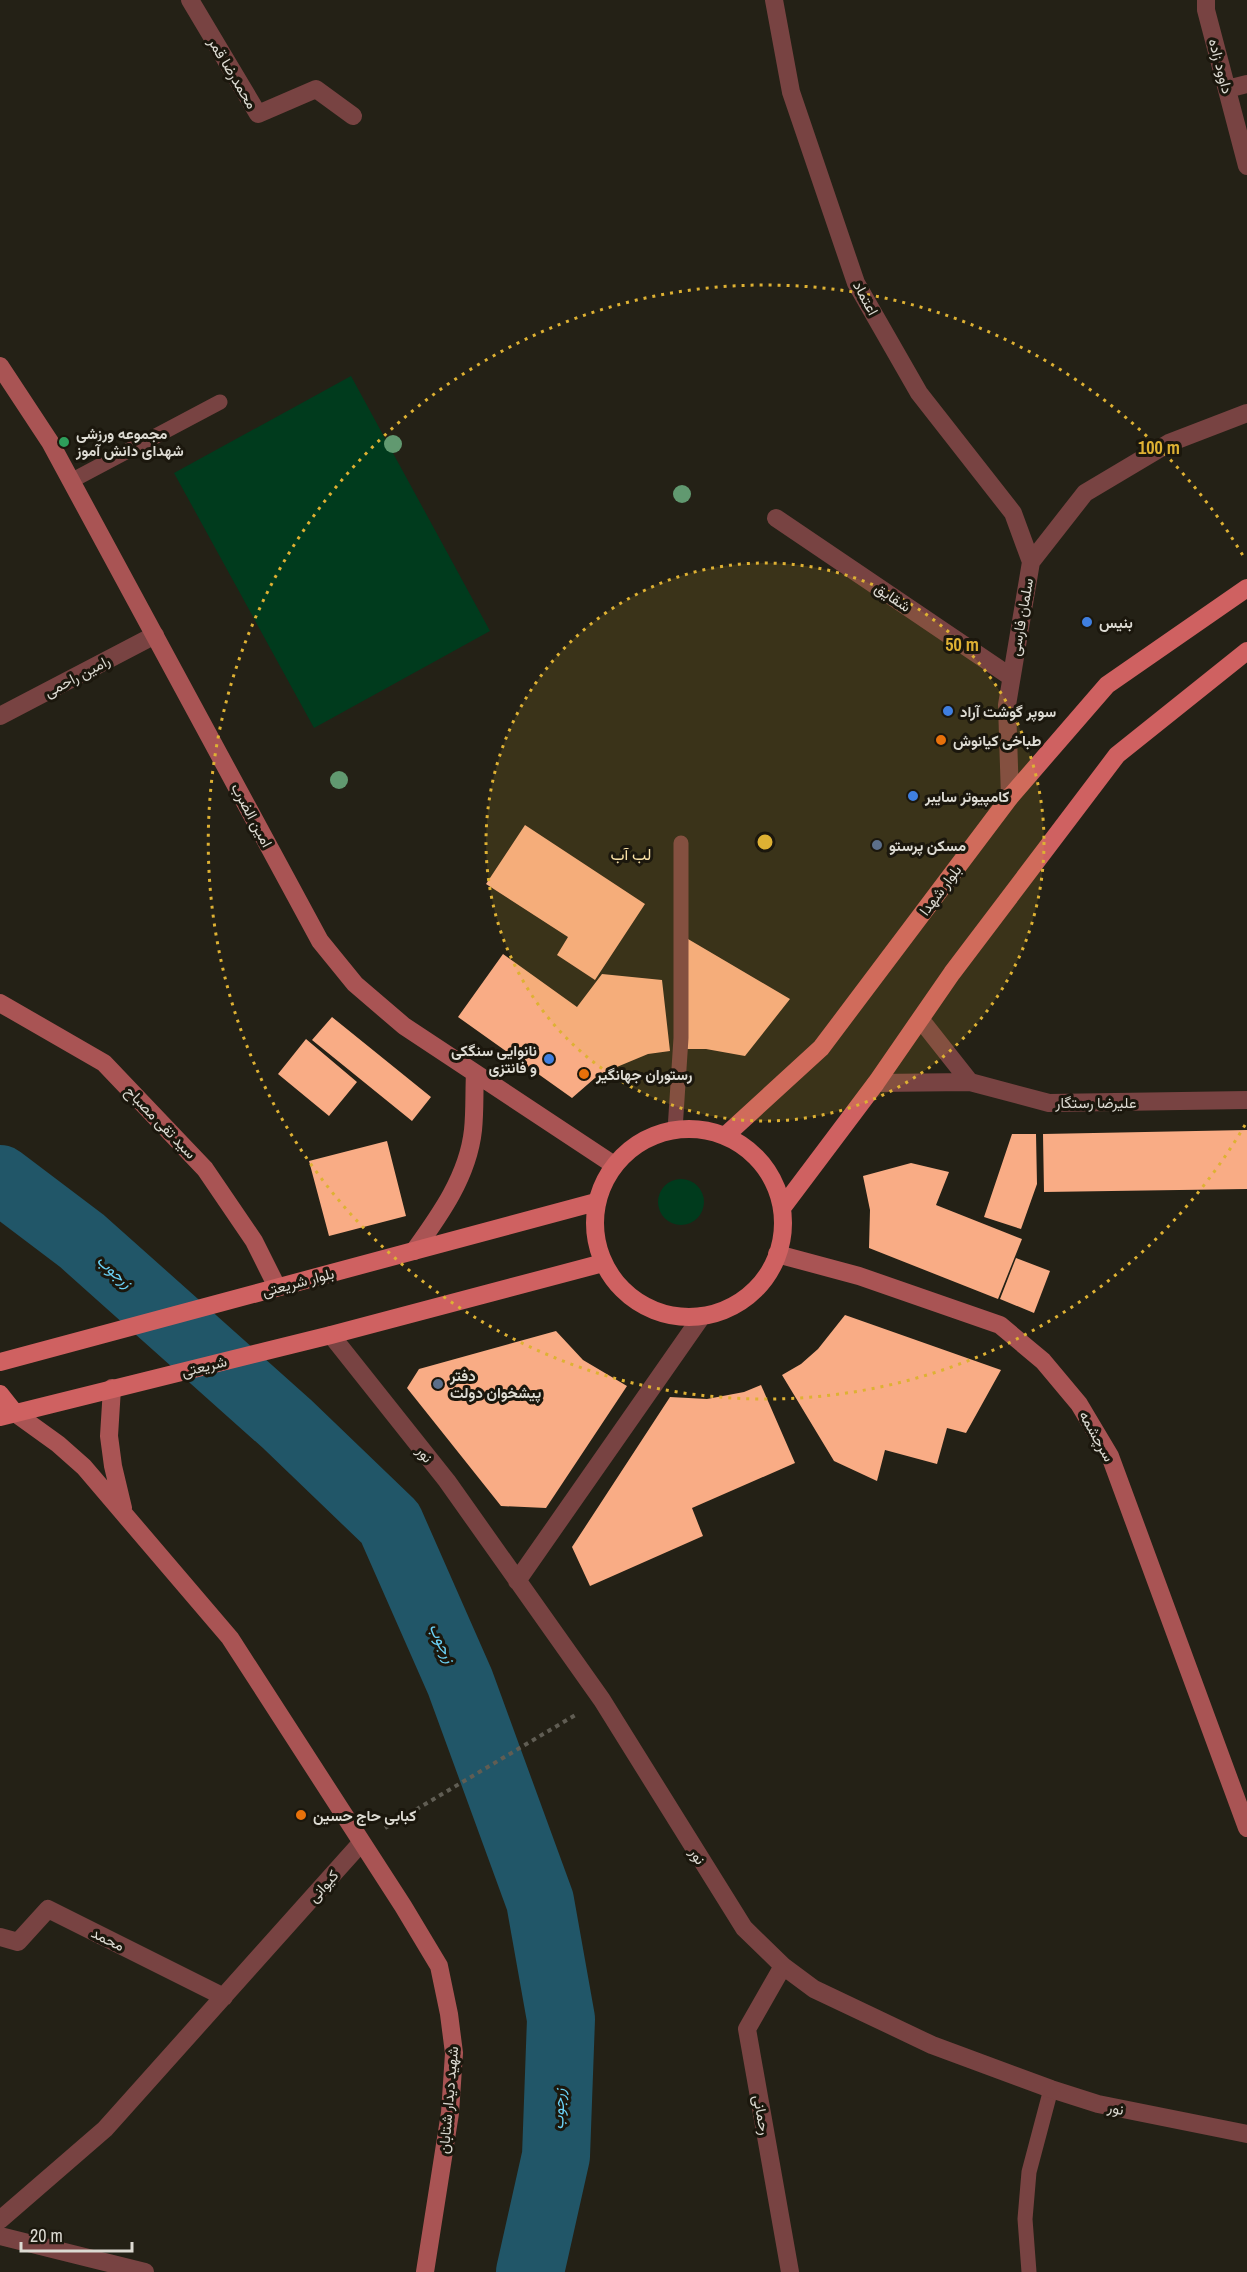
<svg xmlns="http://www.w3.org/2000/svg" width="1247" height="2272" viewBox="0 0 1247 2272" font-family="'Archivo Narrow',Vazirmatn,sans-serif">
  <style>
    .green { fill: #003b1d }
    .lines { fill: none; stroke-linecap: round; stroke-linejoin: round }
    .river { stroke: #215668; stroke-width: 68 }
    .building { fill: #f9ac85 }
    .path { stroke: #605d53; stroke-width: 4; stroke-dasharray: 4.5 4.5; stroke-linecap: butt }
    .lane { stroke: #784342; stroke-width: 15 }
    .street { stroke: #784342; stroke-width: 18 }
    .secondary { stroke: #a95454; stroke-width: 18 }
    .primary { stroke: #cf6161; stroke-width: 18 }
    .tree { fill: #619970 }
    .ring { fill: none; stroke: #deb133; stroke-width: 3; stroke-dasharray: 3 6 }
    .leisure-dot { fill: #2e9e5b; stroke: #1b170d; stroke-width: 2 }
    .shop-dot { fill: #3f7fe0; stroke: #1b170d; stroke-width: 2 }
    .food-dot { fill: #e8710a; stroke: #1b170d; stroke-width: 2 }
    .service-dot { fill: #5c6f8a; stroke: #1b170d; stroke-width: 2 }
    .labels { text-anchor: middle; dominant-baseline: central; stroke-width: 6; stroke-linejoin: round; paint-order: stroke }
    .street-label { font-size: 15px; fill: #dcdad2; stroke: #1b170d }
    .poi-label { font-size: 15px; font-weight: bold; fill: #dcdad2; stroke: #1b170d; text-anchor: start }
    .neighbourhood-label { font-size: 16px; fill: #fae1a6; stroke: #1b170d }
    .water-label { font-size: 16px; font-style: italic; fill: #6bd1f5; stroke: #1b170d }
    .centre { fill: #deb133; stroke: #1b170d; stroke-width: 3 }
    .ring-label { font-size: 18px; text-anchor: middle; font-weight: bold; fill: #deb133; stroke: #1b170d; stroke-width: 6; stroke-linejoin: round; paint-order: stroke }
  </style>
  <rect width="100%" height="100%" fill="#242116"/>
  <!-- green -->
  <path class="green" d="M 351,376 L 490,631 L 314,728 L 174,473 Z
    M658 1202a23 23 0 1 1 46 0a23 23 0 1 1-46 0Z"/>
  <g class="lines">
    <!-- river -->
    <path class="river" d="M 0,1179 L 82,1241 L 287,1424 L 390,1523 L 460,1682 L 540,1901 L 561,2019 L 556,2156 L 530,2272"/>
  </g>
  <!-- building -->
  <path class="building" d="M 525,825 L 645,904 L 595,980 L 557,955 L 568,937 L 486,884 Z
    M 688,939 L 790,999 L 745,1056 L 706,1049 L 687,1049 Z
    M 503,954 L 577,1007 L 602,974 L 662,980 L 670,1051 L 648,1054 L 612,1069 L 595,1078 L 572,1098 L 458,1017 Z
    M 332,1017 L 431,1097 L 412,1121 L 312,1040 Z
    M 306,1039 L 357,1082 L 329,1116 L 278,1074 Z
    M 1247,1130 L 1247,1189 L 1044,1192 L 1043,1134 Z
    M 1012,1134 L 1036,1134 L 1037,1184 L 1021,1229 L 984,1217 Z
    M 387,1141 L 406,1216 L 329,1236 L 309,1161 Z
    M 911,1163 L 949,1172 L 936,1205 L 1022,1239 L 998,1299 L 869,1248 L 870,1210 L 863,1176 Z
    M 1016,1258 L 1050,1271 L 1034,1313 L 1000,1299 Z
    M 845,1315 L 1001,1370 L 966,1433 L 947,1428 L 937,1464 L 885,1450 L 877,1481 L 834,1461 L 782,1375 L 801,1364 L 818,1349 Z
    M 556,1331 L 583,1360 L 627,1386 L 546,1508 L 501,1506 L 407,1388 L 419,1369 Z
    M 761,1385 L 795,1463 L 692,1508 L 703,1536 L 590,1586 L 572,1547 L 670,1397 L 707,1399 L 744,1392 Z"/>
  <g class="lines">
    <!-- path -->
    <path class="path" d="M 385,1828 L 577,1714"/>
    <!-- lane -->
    <path class="lane" d="M 71,481 L 220,402
      M 675,1130 L 681,1038 L 681,843
      M 1029,2272 L 1025,2219 L 1029,2172 L 1051,2089"/>
    <!-- street -->
    <path class="street" d="M 190,0 L 258,114 L 316,89 L 353,116
      M 774,0 L 791,92 L 856,283 L 919,393 L 1013,513 L 1031,562
      M 1206,0 L 1206,10 L 1247,166
      M 1227,89 L 1247,84
      M 776,518 L 1011,677
      M 0,716 L 155,635
      M 1010,797 L 1007,705 L 1031,562 L 1085,493 L 1169,443 L 1247,413
      M 921,1020 L 970,1082
      M 876,1083 L 970,1082 L 1049,1103 L 1247,1100
      M 331,1335 L 447,1481 L 602,1700 L 744,1928 L 783,1966 L 814,1989 L 932,2045 L 1051,2089 L 1098,2104 L 1247,2134
      M 517,1581 L 702,1316
      M 0,1937 L 18,1942 L 48,1909 L 224,1997
      M 783,1966 L 747,2029 L 790,2272
      M 0,2220 L 105,2129 L 361,1843
      M 0,2236 L 145,2272"/>
    <!-- secondary -->
    <path class="secondary" d="M 0,366 L 50,442 L 320,941 L 355,984 L 404,1026 L 614,1165
      M 0,1003 L 104,1063 L 205,1169 L 254,1241 L 277,1287
      M 414,1251 C 440,1215 468,1176 473,1130 C 475,1111 474,1092 475,1073
      M 777,1254 L 859,1276 L 1000,1325 L 1043,1361 L 1079,1404 L 1110,1456 L 1247,1828
      M 112,1388 L 109,1436 L 113,1466 L 123,1508
      M 15,1413 L 58,1444 L 84,1467 L 230,1638 L 403,1906 L 439,1966 L 449,2014 L 454,2053 L 450,2113 L 425,2272"/>
    <!-- primary -->
    <path class="primary" d="M595 1223a94 94 0 1 1 188 0a94 94 0 1 1-188 0Z
      M 725,1136 L 821,1048 L 1010,797 L 1107,685 L 1247,588
      M 782,1208 L 876,1083 L 952,973 L 1117,755 L 1247,651
      M 0,1362 L 596,1202
      M 0,1394 L 15,1413
      M 0,1417 L 331,1335 L 603,1263"/>
  </g>
  <!-- trees -->
  <g class="tree">
    <circle cx="393" cy="444" r="9"/>
    <circle cx="682" cy="494" r="9"/>
    <circle cx="339" cy="780" r="9"/>
  </g>
  <!-- distance rings -->
  <circle cx="765" cy="842" r="279" fill="#deb133" fill-opacity=".12"/>
  <g class="ring">
    <circle cx="765" cy="842" r="279"/>
    <path d="M1245 1125A557 557 0 1 1 1245 559"/>
  </g>
  <!-- markers -->
  <circle class="leisure-dot" cx="64" cy="442" r="6"/>
  <g class="shop-dot">
    <circle cx="1087" cy="622" r="6"/>
    <circle cx="948" cy="711" r="6"/>
    <circle cx="913" cy="796" r="6"/>
    <circle cx="549" cy="1059" r="6"/>
  </g>
  <g class="food-dot">
    <circle cx="941" cy="740" r="6"/>
    <circle cx="584" cy="1074" r="6"/>
    <circle cx="301" cy="1815" r="6"/>
  </g>
  <g class="service-dot">
    <circle cx="877" cy="845" r="6"/>
    <circle cx="438" cy="1384" r="6"/>
  </g>
  <g class="labels">
    <!-- street labels -->
    <g class="street-label">
      <text transform="translate(1221 66) rotate(75)">داوود زاده</text>
      <text transform="translate(233 73) rotate(59)">محمدرضا قمر</text>
      <text transform="translate(866 298) rotate(62)">اعتماد</text>
      <text transform="translate(893 597) rotate(34)">شقایق</text>
      <text transform="translate(1021 617) rotate(-80)">سلمان فارسی</text>
      <text transform="translate(77 676) rotate(-28)">رامین راحمی</text>
      <text transform="translate(252 815) rotate(62)">امین الضرب</text>
      <text transform="translate(940 890) rotate(-53)">بلوار شهدا</text>
      <text x="1096" y="1102">علیرضا رستگار</text>
      <text transform="translate(161 1122) rotate(46)">سید تقی مصباح</text>
      <text transform="translate(298 1282) rotate(-15)">بلوار شریعتی</text>
      <text transform="translate(204 1366) rotate(-14)">شریعتی</text>
      <text transform="translate(1097 1436) rotate(61)">سرچشمه</text>
      <text transform="translate(425 1454) rotate(51)">نور</text>
      <text transform="translate(698 1856) rotate(58)">نور</text>
      <text transform="translate(323 1886) rotate(-48)">کیوانی</text>
      <text transform="translate(108 1939) rotate(26)">محمد</text>
      <text transform="translate(448 2100) rotate(-85)">شهید دیدار شتابان</text>
      <text transform="translate(1116 2108) rotate(12)">نور</text>
      <text transform="translate(762 2115) rotate(80)">رحمانی</text>
    </g>
    <!-- poi labels -->
    <g class="poi-label">
      <text x="76" y="433">مجموعه ورزشی<tspan x="76" dy="17">شهدای دانش آموز</tspan></text>
      <text x="1099" y="622">بنیس</text>
      <text x="960" y="711">سوپر گوشت آراد</text>
      <text x="953" y="740">طباخی کیانوش</text>
      <text x="925" y="796">کامپیوتر سایبر</text>
      <text x="889" y="845">مسکن پرستو</text>
      <text x="537" y="1050" text-anchor="end">نانوایی سنگکی<tspan x="537" dy="17">و فانتزی</tspan></text>
      <text x="596" y="1074">رستوران جهانگیر</text>
      <text x="450" y="1375">دفتر<tspan x="450" dy="17">پیشخوان دولت</tspan></text>
      <text x="313" y="1815">کبابی حاج حسین</text>
    </g>
    <!-- neighbourhood labels -->
    <g class="neighbourhood-label">
      <text x="631" y="854">لب آب</text>
    </g>
    <!-- water labels -->
    <g class="water-label">
      <text transform="translate(115 1271) rotate(42)">زرجوب</text>
      <text transform="translate(443 1643) rotate(66)">زرجوب</text>
      <text transform="translate(558 2109) rotate(-88)">زرجوب</text>
    </g>
  </g>
  <circle cx="765" cy="842" r="9" class="centre"/>
  <g class="ring-label">
    <text x="1159" y="454">100 m</text>
    <text x="962" y="651">50 m</text>
  </g>
  <!-- scale -->
  <path d="M21 2242v9h111v-9" fill="none" stroke="#dcdad2" stroke-width="3"/>
  <text x="30" y="2242" font-size="18" fill="#dcdad2" stroke="#1b170d" stroke-width="4.5" paint-order="stroke">20 m</text>
</svg>
